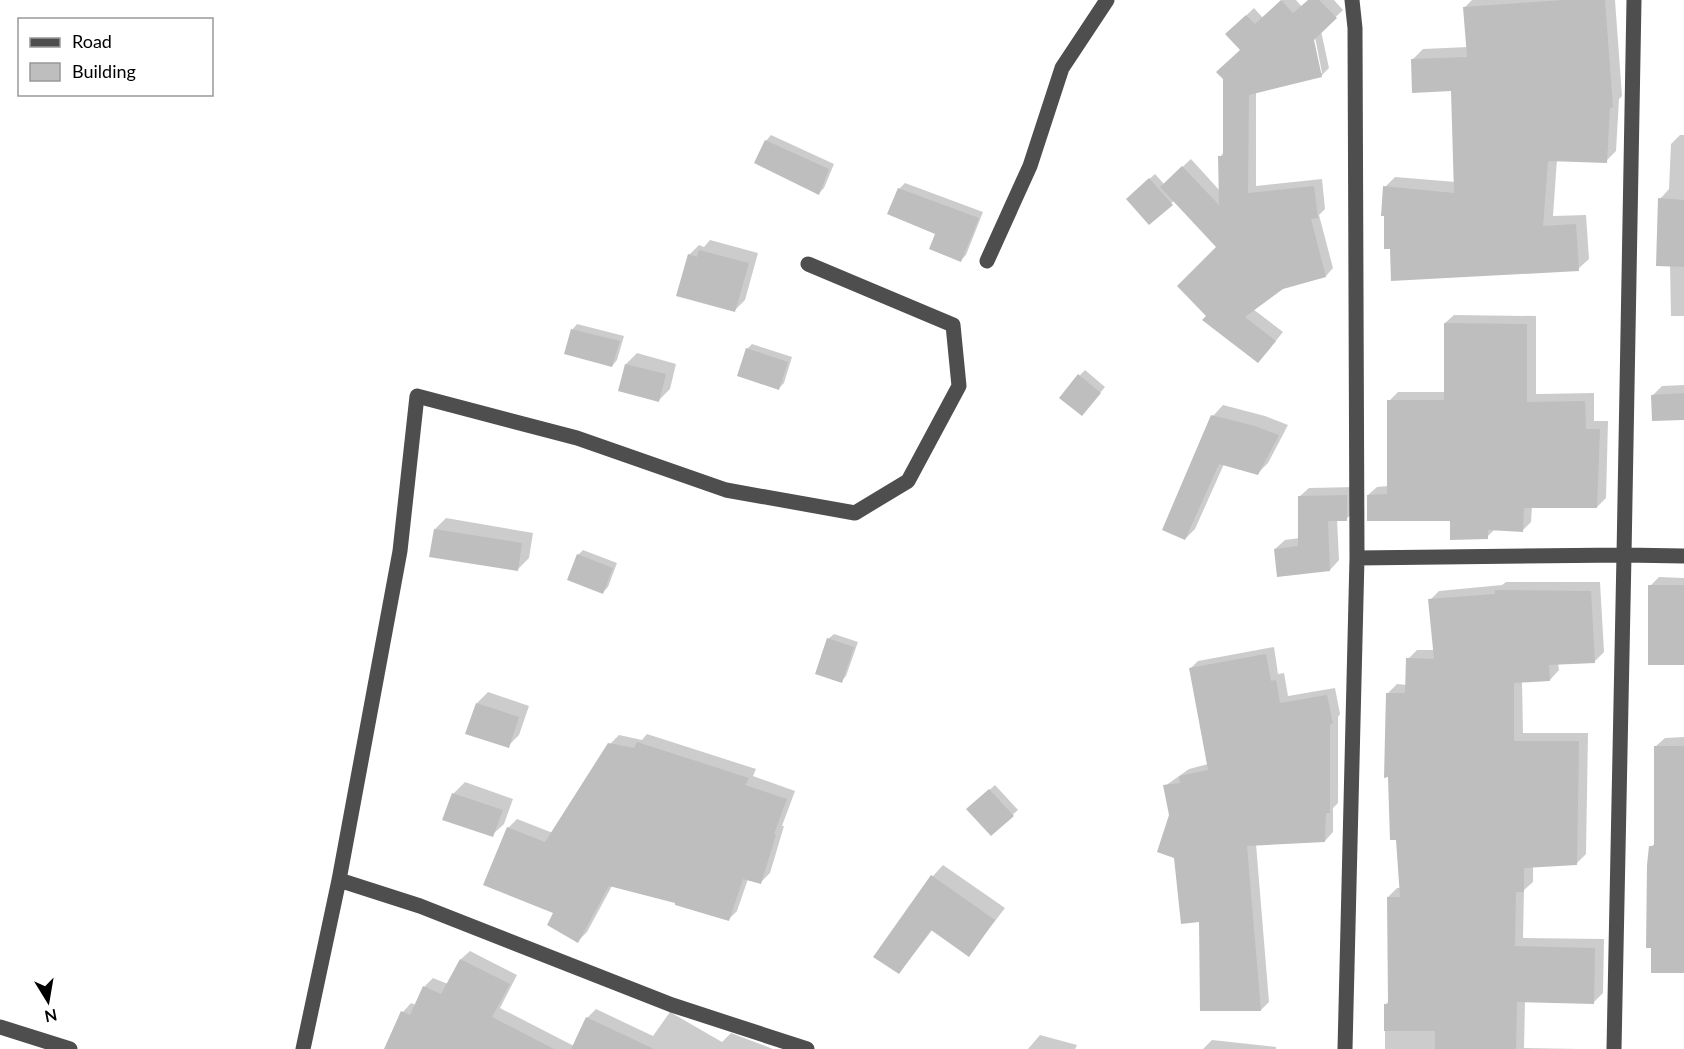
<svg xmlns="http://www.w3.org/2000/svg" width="1684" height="1049" viewBox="0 0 1684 1049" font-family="Lato,sans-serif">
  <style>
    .shadow { fill: #0003; fill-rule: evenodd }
    .building { fill: #bebebe }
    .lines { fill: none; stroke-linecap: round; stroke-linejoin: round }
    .minor { stroke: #4e4e4e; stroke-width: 15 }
  </style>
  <rect width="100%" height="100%" fill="#fff"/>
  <!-- shadow -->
  <path class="shadow" d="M 1282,0 L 1296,0 L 1302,7 L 1309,0 L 1334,0 L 1343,10 L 1321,31 L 1329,68 L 1321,76 L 1256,91 L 1256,186 L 1322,179 L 1325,209 L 1319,215 L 1333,268 L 1326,276 L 1283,287 L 1253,309 L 1283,332 L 1266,353 L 1208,316 L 1218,247 L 1175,200 L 1149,223 L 1133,194 L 1155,174 L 1164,184 L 1191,159 L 1220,191 L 1220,157 L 1224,152 L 1242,49 L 1227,34 L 1254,8 L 1263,18 ZM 1314,32 L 1322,73 L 1319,73 L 1311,33 Z
    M 1472,0 L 1615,0 L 1622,96 L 1619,99 L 1616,151 L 1606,161 L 1557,159 L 1553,216 L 1586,215 L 1589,259 L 1578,269 L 1392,247 L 1385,187 L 1395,177 L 1456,182 L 1453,90 L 1413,59 L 1423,49 L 1468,47 L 1465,7 Z
    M 771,135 L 834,164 L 824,188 L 819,193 L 766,141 Z
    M 1680,135 L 1684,135 L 1684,316 L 1671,316 L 1670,265 L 1660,199 L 1669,189 L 1671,144 Z
    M 905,183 L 983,212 L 966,255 L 961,260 L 899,189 Z
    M 710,240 L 758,253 L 745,300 L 735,310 L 689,255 L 699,245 L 704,247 Z
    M 1454,315 L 1536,316 L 1536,394 L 1594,393 L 1594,421 L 1608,421 L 1606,498 L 1597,507 L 1532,506 L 1531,522 L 1522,531 L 1495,529 L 1487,537 L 1452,519 L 1368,495 L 1377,487 L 1388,486 L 1389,401 L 1398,392 L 1446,392 L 1445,323 Z
    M 577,324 L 624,336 L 617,360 L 612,366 L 572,330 Z
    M 752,344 L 792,357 L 784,383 L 779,388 L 747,349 Z
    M 637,353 L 676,364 L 670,389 L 659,400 L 626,364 Z
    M 1085,370 L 1105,387 L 1087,409 L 1080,375 Z
    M 1684,385 L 1684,418 L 1653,395 L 1662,386 Z
    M 1223,405 L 1265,416 L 1288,425 L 1268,463 L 1258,473 L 1224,464 L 1195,529 L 1185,539 L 1213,416 Z
    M 1356,487 L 1356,510 L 1346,519 L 1337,519 L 1339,560 L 1330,570 L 1275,549 L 1285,540 L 1300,538 L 1299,497 L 1309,488 Z
    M 446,518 L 533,533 L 529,558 L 518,569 L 435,529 Z
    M 583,550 L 617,563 L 608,587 L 603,592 L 578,555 Z
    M 1659,577 L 1684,578 L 1684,664 L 1650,586 Z
    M 1506,582 L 1600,582 L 1604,652 L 1594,662 L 1558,663 L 1559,670 L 1550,680 L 1522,681 L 1523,733 L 1588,733 L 1586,854 L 1576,864 L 1533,866 L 1533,882 L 1524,890 L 1523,938 L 1604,939 L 1603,993 L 1594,1002 L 1525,1001 L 1524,1048 L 1581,1049 L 1385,1049 L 1385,1005 L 1389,1001 L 1388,897 L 1397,888 L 1401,888 L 1387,694 L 1397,684 L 1407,685 L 1408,659 L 1417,650 L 1435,650 L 1430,600 L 1439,591 L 1502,585 Z
    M 834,634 L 858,642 L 846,676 L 841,681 L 828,639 Z
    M 1274,647 L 1278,674 L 1284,673 L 1288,696 L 1335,688 L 1340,714 L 1338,717 L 1338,803 L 1333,808 L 1333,832 L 1325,841 L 1256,844 L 1269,1002 L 1261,1010 L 1200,920 L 1165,786 L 1189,769 L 1208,764 L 1190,669 L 1198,661 Z
    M 488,692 L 529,706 L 519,735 L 508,746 L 477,703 Z
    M 647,734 L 756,769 L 753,776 L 795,791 L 782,826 L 784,826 L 770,873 L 761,882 L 748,879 L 737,911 L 728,920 L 677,902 L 612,886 L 587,932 L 578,941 L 555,913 L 508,828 L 517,819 L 553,833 L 610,744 L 619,735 L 642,740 Z
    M 1684,737 L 1684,971 L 1651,847 L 1656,842 L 1656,746 L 1665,738 Z
    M 465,782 L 513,799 L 504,824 L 492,835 L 444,819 L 454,793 Z
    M 995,785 L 1018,810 L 991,834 L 968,809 Z
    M 943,865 L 1005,908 L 969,955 L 933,929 L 899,973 L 875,956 L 933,876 Z
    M 470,951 L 517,975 L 500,1008 L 574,1046 L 587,1018 L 596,1009 L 653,1036 L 670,1012 L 722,1042 L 731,1033 L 773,1049 L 385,1049 L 403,1012 L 411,1003 L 416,1005 L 425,986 L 433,978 L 448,984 L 461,959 Z
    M 1040,1035 L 1077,1045 L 1075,1049 L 1028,1049 Z
    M 1212,1040 L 1276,1047 L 1276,1049 L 1203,1049 Z"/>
  <!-- building -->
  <path class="building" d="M 1281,0 L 1293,13 L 1308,0 L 1319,0 L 1337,18 L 1314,40 L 1322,77 L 1249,95 L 1248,193 L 1314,186 L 1318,218 L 1311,219 L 1326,277 L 1283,289 L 1245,317 L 1276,341 L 1258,363 L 1202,320 L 1206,316 L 1177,286 L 1216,247 L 1160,187 L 1182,166 L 1219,205 L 1218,156 L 1223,156 L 1223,79 L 1216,72 L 1240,50 L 1225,34 L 1246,15 L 1255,24 Z
    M 1563,0 L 1605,0 L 1613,107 L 1610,108 L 1607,163 L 1548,161 L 1543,226 L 1576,224 L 1579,271 L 1391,281 L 1390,249 L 1384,249 L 1384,216 L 1381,216 L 1383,186 L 1454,193 L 1451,91 L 1412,93 L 1411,59 L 1467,57 L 1463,7 Z
    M 765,140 L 829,169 L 819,195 L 754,163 Z
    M 1149,178 L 1173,205 L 1149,225 L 1126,199 Z
    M 898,188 L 979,218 L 961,262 L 929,249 L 935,234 L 887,214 Z
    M 1658,198 L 1684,200 L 1684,267 L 1656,266 Z
    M 699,250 L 749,263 L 735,312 L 676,296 L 688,254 L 697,257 Z
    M 1444,323 L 1527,324 L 1527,402 L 1585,401 L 1586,429 L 1600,429 L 1597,508 L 1524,508 L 1523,532 L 1488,530 L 1488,539 L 1450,540 L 1450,521 L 1367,521 L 1367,495 L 1387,494 L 1387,400 L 1444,400 Z
    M 571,329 L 620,341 L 612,367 L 564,354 Z
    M 746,348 L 788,362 L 779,390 L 737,376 Z
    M 625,364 L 666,374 L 659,402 L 618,391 Z
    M 1078,374 L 1101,393 L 1082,416 L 1059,398 Z
    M 1684,393 L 1684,420 L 1652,421 L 1651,395 Z
    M 1211,415 L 1255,426 L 1279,435 L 1258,475 L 1219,464 L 1185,540 L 1162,530 Z
    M 1347,495 L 1347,521 L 1328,521 L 1330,571 L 1277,577 L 1274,549 L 1298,546 L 1298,496 Z
    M 434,529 L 522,543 L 518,571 L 429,557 Z
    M 577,554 L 613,568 L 603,594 L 567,580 Z
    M 1648,585 L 1684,585 L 1684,665 L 1648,665 Z
    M 1495,590 L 1591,591 L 1595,663 L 1549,665 L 1550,681 L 1514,683 L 1514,741 L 1579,741 L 1577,865 L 1524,868 L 1524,892 L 1516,892 L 1515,946 L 1595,948 L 1594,1004 L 1517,1002 L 1516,1049 L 1435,1049 L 1435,1031 L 1384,1031 L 1384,1004 L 1388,1004 L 1387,897 L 1400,897 L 1396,840 L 1390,840 L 1388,777 L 1384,778 L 1386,693 L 1405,693 L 1406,658 L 1434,659 L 1428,599 L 1495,594 Z
    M 827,638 L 854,647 L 842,683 L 815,674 Z
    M 1266,654 L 1271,681 L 1276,680 L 1280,703 L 1327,695 L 1333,724 L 1330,724 L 1330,813 L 1326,813 L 1325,842 L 1247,846 L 1261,1011 L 1200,1011 L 1199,922 L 1181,924 L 1174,858 L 1157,852 L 1169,815 L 1163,785 L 1180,783 L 1179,776 L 1208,770 L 1189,668 Z
    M 476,703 L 519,717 L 509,748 L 465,734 Z
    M 637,742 L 749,778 L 745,785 L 787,799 L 774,834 L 776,835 L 761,884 L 743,879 L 729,921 L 675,905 L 675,903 L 609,886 L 578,943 L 547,925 L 553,913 L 483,885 L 507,827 L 545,842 L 608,743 L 634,748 Z
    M 1654,746 L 1684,746 L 1684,973 L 1651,973 L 1651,948 L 1646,948 L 1647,865 L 1649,846 L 1654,846 Z
    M 989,789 L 1014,816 L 991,836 L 966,809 Z
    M 452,793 L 503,810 L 493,837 L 442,820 Z
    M 931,875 L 995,920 L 969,957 L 931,930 L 899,974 L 873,957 Z
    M 460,959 L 510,984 L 492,1017 L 554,1049 L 384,1049 L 401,1011 L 410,1015 L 423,986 L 441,994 Z
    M 586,1017 L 654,1049 L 571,1049 Z"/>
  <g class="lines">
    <!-- minor -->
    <path class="minor" d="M 1634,0 L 1624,555 L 1684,556
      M 987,261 L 1030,166 L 1062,68 L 1107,0
      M 1357,558 L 1624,555 L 1614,1049
      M 339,880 L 420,906 L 672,1005 L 807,1049
      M 0,1027 L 70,1049
      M 303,1049 L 339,880 L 400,551 L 417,396 L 577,438 L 726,490 L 855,513 L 908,481 L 959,386 L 953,325 L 808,264
      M 1345,1049 L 1357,558 L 1355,28 L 1352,0"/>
  </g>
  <!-- legend -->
  <rect x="18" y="18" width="195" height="78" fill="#ffffff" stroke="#999999" stroke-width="1.5"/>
  <rect x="30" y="38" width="30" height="9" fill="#4e4e4e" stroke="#999999" stroke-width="1.5"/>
  <text x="72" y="48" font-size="18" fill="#000000">Road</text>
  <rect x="30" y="63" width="30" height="18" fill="#bebebe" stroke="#999999" stroke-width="1.5"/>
  <text x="72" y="78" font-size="18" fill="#000000">Building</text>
  <!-- north arrow -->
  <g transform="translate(48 1001) rotate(169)" stroke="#ffffff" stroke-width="4.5" paint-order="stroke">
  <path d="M0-4.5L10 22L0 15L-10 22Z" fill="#000000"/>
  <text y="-9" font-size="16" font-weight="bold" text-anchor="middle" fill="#000000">N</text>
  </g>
</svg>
